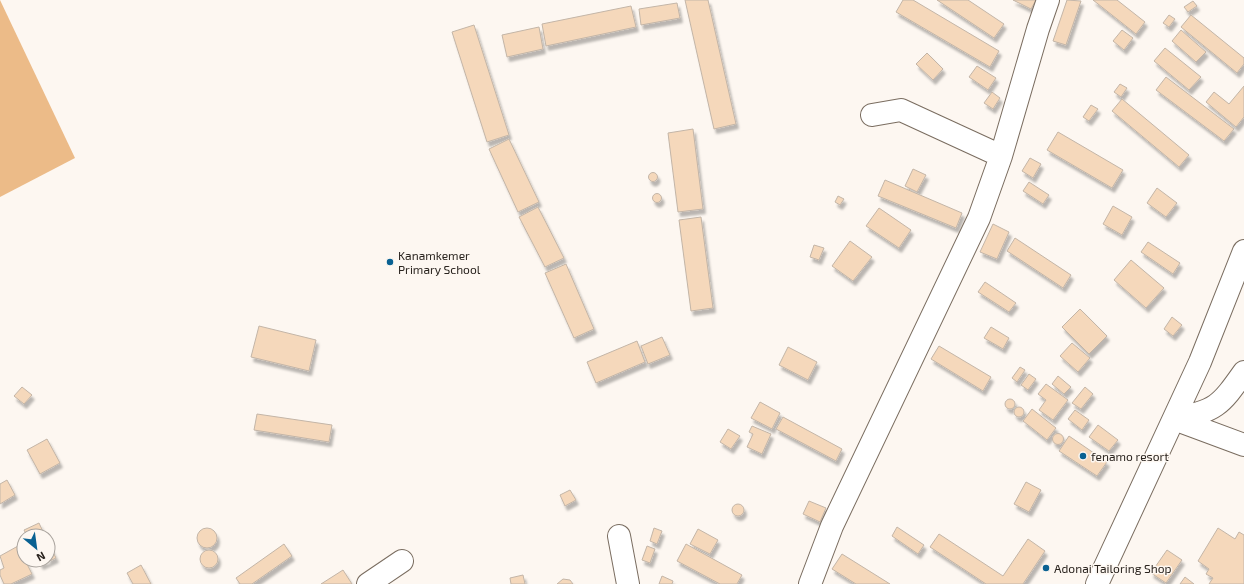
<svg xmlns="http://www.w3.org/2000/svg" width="1244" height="584" viewBox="0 0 1244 584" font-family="'Exo 2',sans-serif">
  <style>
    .green { fill: #ecbb88 }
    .building { fill: #f5d8bb; stroke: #c3b5a7; filter: url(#shadow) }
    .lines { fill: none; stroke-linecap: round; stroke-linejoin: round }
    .minor-casing { stroke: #7a6d60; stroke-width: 24 }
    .minor { stroke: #fff; stroke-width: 22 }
    .poi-dot { fill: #096192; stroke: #fdf7f1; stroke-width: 1.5 }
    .labels { text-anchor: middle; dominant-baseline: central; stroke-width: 3; stroke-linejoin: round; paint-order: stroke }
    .poi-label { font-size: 12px; fill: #2a241f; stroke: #fdf7f1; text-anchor: start }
  </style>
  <defs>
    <filter id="shadow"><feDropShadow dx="2.5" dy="4.5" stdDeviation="1" flood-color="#0004"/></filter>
  </defs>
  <rect width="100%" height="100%" fill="#fdf7f1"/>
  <!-- green -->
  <path class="green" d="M 0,0 L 75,158 L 0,197 Z"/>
  <!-- building -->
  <path class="building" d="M 685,0 L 708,0 L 736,124 L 714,129 Z
    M 903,0 L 913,0 L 999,51 L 990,67 L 896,12 Z
    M 937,0 L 968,0 L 1004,24 L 994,38 Z
    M 1013,0 L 1036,0 L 1031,9 Z
    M 1067,0 L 1081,1 L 1066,45 L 1053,41 Z
    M 1093,0 L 1117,0 L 1145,22 L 1136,34 Z
    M 1193,1 L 1197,6 L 1188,12 L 1184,7 Z
    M 677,3 L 680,18 L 641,25 L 639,9 Z
    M 631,6 L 636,27 L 546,46 L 542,24 Z
    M 1169,15 L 1175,19 L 1169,27 L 1163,23 Z
    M 1191,15 L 1244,58 L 1244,64 L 1237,73 L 1181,27 Z
    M 474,25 L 509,135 L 487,142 L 452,32 Z
    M 539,27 L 543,49 L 507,57 L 502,35 Z
    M 1122,30 L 1133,38 L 1124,50 L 1113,41 Z
    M 1181,30 L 1206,52 L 1196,62 L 1172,41 Z
    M 1165,48 L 1201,77 L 1189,90 L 1154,61 Z
    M 927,53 L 943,69 L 933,80 L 916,64 Z
    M 977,66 L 996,78 L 988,90 L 969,77 Z
    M 1166,77 L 1234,129 L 1224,141 L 1156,90 Z
    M 1120,84 L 1127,88 L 1121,97 L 1114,92 Z
    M 1244,86 L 1244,117 L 1236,127 L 1206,102 L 1214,92 L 1229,104 Z
    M 992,92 L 1000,98 L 993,109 L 984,103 Z
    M 1122,99 L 1189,155 L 1179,167 L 1112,111 Z
    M 1091,105 L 1098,109 L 1089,121 L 1083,117 Z
    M 693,129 L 703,209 L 678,212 L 668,133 Z
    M 1058,132 L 1123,170 L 1112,188 L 1047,150 Z
    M 509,139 L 539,202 L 518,212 L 489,149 Z
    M 1030,158 L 1041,164 L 1033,178 L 1022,171 Z
    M 913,169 L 926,175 L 917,192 L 905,186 Z
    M648.5 177a4.5 4.5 0 1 1 9 0a4.5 4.5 0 1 1-9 0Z
    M 885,180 L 962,213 L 956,228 L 878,196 Z
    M 1029,182 L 1049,195 L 1043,204 L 1023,191 Z
    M 1157,188 L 1177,203 L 1166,217 L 1147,203 Z
    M652.5 198a4.5 4.5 0 1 1 9 0a4.5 4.5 0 1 1-9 0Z
    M 838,196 L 844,199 L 840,205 L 835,202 Z
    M 1113,206 L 1132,217 L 1122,235 L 1103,224 Z
    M 538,207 L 564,258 L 545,267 L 519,217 Z
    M 879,208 L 911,230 L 899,248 L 866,226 Z
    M 701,217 L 713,308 L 691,311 L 679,220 Z
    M 993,224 L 1009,232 L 997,259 L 980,252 Z
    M 1015,238 L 1071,275 L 1063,288 L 1007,251 Z
    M 850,241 L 872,257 L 853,281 L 832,266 Z
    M 1148,242 L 1180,263 L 1173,274 L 1141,252 Z
    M 814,245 L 824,248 L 819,260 L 810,257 Z
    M 1131,260 L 1164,288 L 1146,308 L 1114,280 Z
    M 566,264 L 594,329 L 574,338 L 545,273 Z
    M 985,282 L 1016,303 L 1009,312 L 978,292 Z
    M 1080,309 L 1107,336 L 1089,354 L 1062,327 Z
    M 1172,317 L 1182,325 L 1173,336 L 1164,329 Z
    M 259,326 L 316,340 L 309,371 L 251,357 Z
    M 991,327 L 1009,338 L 1003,349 L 984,338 Z
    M 662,337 L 670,355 L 648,364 L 641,346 Z
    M 637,341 L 645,362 L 596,383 L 587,362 Z
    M 1072,343 L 1090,358 L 1078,372 L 1060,356 Z
    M 939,346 L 991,377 L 983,391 L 931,359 Z
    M 788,347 L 817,362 L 808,380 L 779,365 Z
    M 1020,367 L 1025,370 L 1017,382 L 1012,378 Z
    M 1029,374 L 1036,379 L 1028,390 L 1021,385 Z
    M 1058,376 L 1071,387 L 1064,394 L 1052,384 Z
    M 1046,384 L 1068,400 L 1053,420 L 1039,410 L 1046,400 L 1038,394 Z
    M 22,387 L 32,395 L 24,404 L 14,396 Z
    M 1085,387 L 1093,394 L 1081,409 L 1072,403 Z
    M1005 404a5 5 0 1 1 10 0a5 5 0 1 1-10 0Z
    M 760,402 L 780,413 L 772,429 L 751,418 Z
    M1014 412a5 5 0 1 1 10 0a5 5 0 1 1-10 0Z
    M 1032,409 L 1056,428 L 1047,440 L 1023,421 Z
    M 1075,410 L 1089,420 L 1082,430 L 1068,419 Z
    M 257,414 L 332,425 L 329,442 L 254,430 Z
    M 783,417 L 842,449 L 836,461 L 776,429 Z
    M 1098,425 L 1118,440 L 1109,451 L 1089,437 Z
    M 752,426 L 771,434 L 762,454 L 747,447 L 753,434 L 749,432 Z
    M 728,429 L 740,436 L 731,449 L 720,442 Z
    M1052.5 439a5.5 5.5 0 1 1 11 0a5.5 5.5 0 1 1-11 0Z
    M 1069,436 L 1107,462 L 1097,476 L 1059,451 Z
    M 47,439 L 60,463 L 40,474 L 27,450 Z
    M 7,480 L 15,495 L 0,504 L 0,484 Z
    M 1026,482 L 1041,490 L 1029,512 L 1014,504 Z
    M 570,490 L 576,500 L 565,506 L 560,495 Z
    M 809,501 L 826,508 L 820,522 L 803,514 Z
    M732 510a6 6 0 1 1 12 0a6 6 0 1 1-12 0Z
    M 39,523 L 45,536 L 27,536 L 24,530 Z
    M 897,527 L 924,545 L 918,554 L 892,536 Z
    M197 538a10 10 0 1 1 20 0a10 10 0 1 1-20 0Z
    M 654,528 L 662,531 L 657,544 L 650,541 Z
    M 1218,528 L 1235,539 L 1239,532 L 1244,535 L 1244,584 L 1209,584 L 1213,578 L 1206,574 L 1209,569 L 1198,561 Z
    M 698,529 L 718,540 L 710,554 L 690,544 Z
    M 939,534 L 1003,576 L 1028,539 L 1045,551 L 1023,584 L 986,584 L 930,547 Z
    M 48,542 L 56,558 L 41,565 L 38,560 L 48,560 Z
    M 284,544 L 292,556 L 252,584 L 240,584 L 236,578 Z
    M 686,544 L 742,575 L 737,584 L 720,584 L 677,561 Z
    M 18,546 L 32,574 L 11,584 L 4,584 L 0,575 L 0,570 L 4,568 L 0,556 Z
    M 647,546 L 655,549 L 650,563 L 642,560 Z
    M200 559a9 9 0 1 1 18 0a9 9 0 1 1-18 0Z
    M 1167,550 L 1182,560 L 1166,583 L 1151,573 Z
    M 842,554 L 890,584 L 856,584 L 832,569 Z
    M 141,565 L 151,584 L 133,584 L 127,573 Z
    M 343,570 L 352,584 L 321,584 Z
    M 523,575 L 525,584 L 511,584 L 510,578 Z
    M 662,576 L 673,581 L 672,584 L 659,584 Z
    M 1185,577 L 1194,584 L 1180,584 Z
    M 563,579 L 570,580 L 573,584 L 557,584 Z"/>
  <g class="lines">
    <defs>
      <path id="minor" d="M 872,115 L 901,110 L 1001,156
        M 1244,372 C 1220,406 1216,411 1174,419 L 1244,445
        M 619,536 L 628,584
        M 368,584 L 402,561
        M 810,584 L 832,526 L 979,218 L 1001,156 L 1038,29 L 1048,0
        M 1097,584 L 1200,362 L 1244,251"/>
    </defs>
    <!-- minor casing -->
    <use href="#minor" class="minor-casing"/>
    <!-- minor -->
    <use href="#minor" class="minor"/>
  </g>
  <!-- markers -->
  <g class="poi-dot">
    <circle cx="390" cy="262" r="4"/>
    <circle cx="1083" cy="456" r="4"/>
    <circle cx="1046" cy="568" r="4"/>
  </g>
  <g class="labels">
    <!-- poi labels -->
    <g class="poi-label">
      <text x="398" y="255">Kanamkemer<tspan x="398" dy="14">Primary School</tspan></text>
      <text x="1091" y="456">fenamo resort</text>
      <text x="1054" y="568">Adonai Tailoring Shop</text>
    </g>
  </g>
  <!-- north arrow -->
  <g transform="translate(36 548) rotate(151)"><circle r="19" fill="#fdf7f1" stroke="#a9a39d"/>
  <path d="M0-3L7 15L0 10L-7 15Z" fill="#096192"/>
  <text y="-6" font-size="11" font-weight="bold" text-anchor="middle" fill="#2a241f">N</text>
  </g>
</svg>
